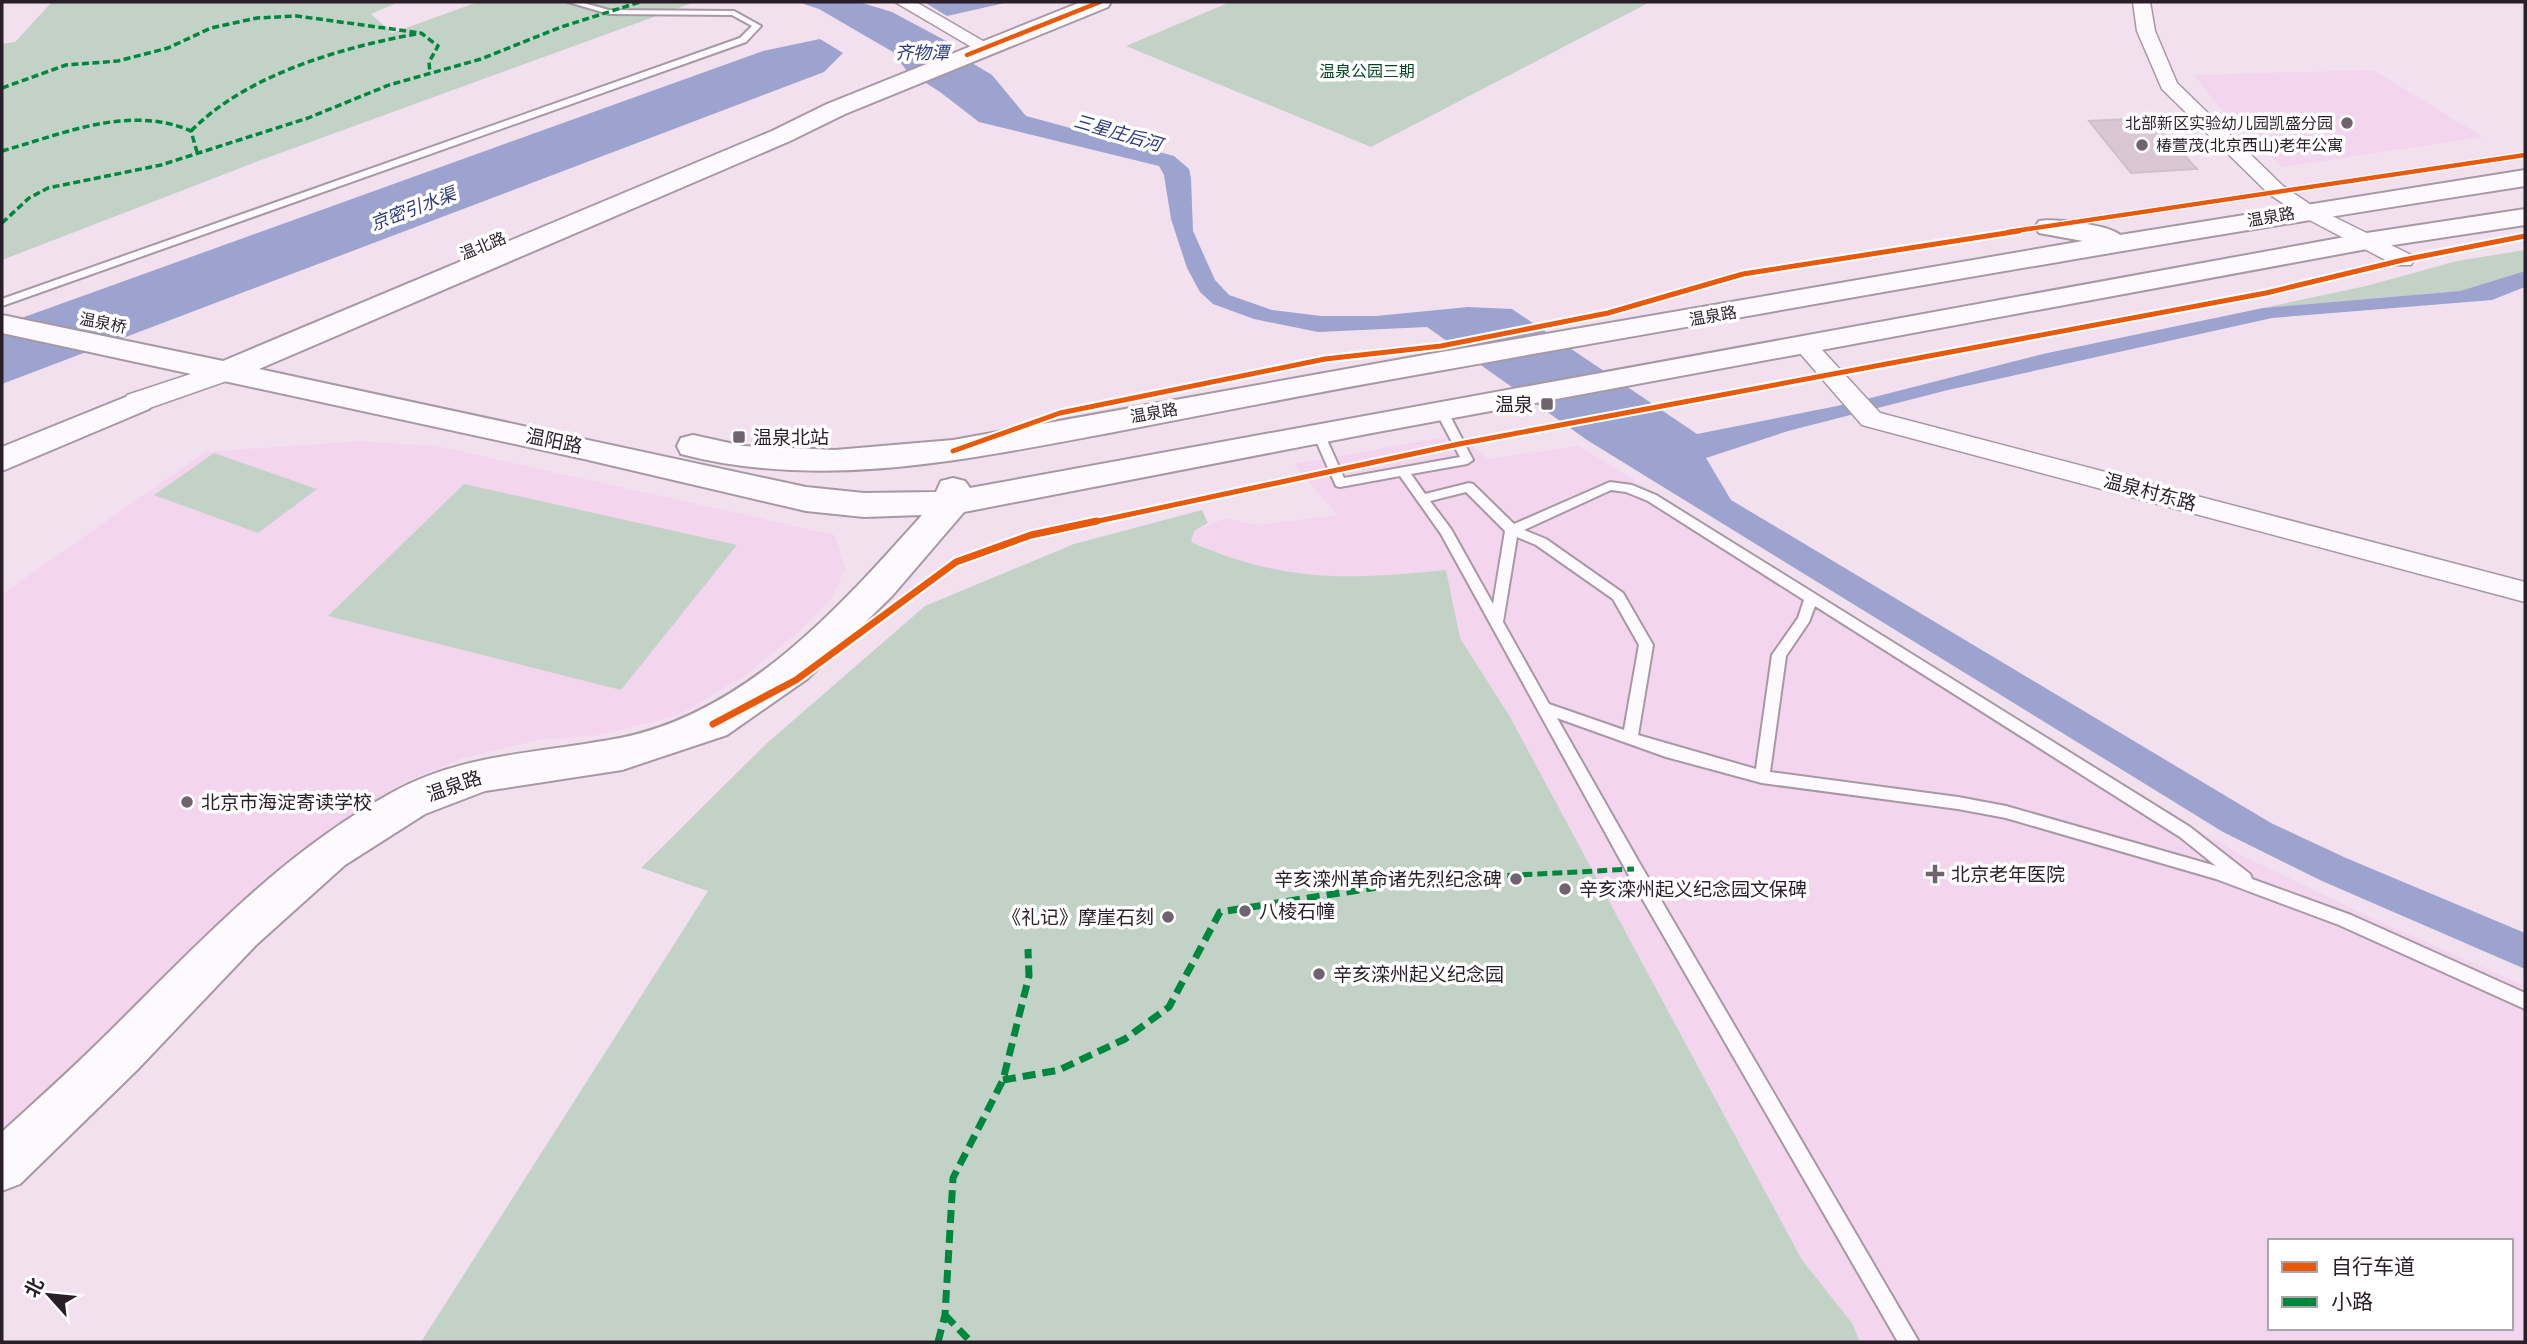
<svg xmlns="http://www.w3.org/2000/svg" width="2527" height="1344" viewBox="0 0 2527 1344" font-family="Figtree,'Noto Sans SC',sans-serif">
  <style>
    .built { fill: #f4d5ee; fill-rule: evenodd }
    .green { fill: #c2d2c7 }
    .water { fill: #9da3cf }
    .building { fill: #dbc7d3; stroke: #d0c0ca; stroke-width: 2 }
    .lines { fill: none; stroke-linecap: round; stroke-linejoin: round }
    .service-casing { stroke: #a798a4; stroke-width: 4 }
    .minor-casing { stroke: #a798a4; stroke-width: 3 }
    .tertiary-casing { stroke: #a798a4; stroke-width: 3 }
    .secondary-casing { stroke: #a798a4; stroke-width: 4 }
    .service { fill: #fdfafd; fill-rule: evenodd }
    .minor { fill: #fdfafd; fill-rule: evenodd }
    .tertiary { fill: #fdfafd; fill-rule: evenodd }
    .secondary { fill: #fdfafd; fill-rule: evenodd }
    .quiet-far2 { stroke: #00873e; stroke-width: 3.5; stroke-dasharray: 7 3.5; stroke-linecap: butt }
    .quiet-far1 { stroke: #00873e; stroke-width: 5; stroke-dasharray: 10 5; stroke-linecap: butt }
    .quiet { stroke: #00873e; stroke-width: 7; stroke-dasharray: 13 7; stroke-linecap: butt }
    .cycleway-far2-casing { stroke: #fff; stroke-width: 7 }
    .cycleway-far1-casing { stroke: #fff; stroke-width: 9 }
    .cycleway-casing { stroke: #fff; stroke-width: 11 }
    .cycleway-far2 { stroke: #e8590c; stroke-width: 4.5 }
    .cycleway-far1 { stroke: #e8590c; stroke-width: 5 }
    .cycleway { stroke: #e8590c; stroke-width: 7 }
    .poi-dot { fill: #70626e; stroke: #fff; stroke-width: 2.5 }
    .labels { text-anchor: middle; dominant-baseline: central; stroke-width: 7; stroke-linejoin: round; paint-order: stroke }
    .far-park-label { font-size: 16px; fill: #004820; stroke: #fff }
    .far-poi-label { font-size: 16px; fill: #2a1e28; stroke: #fff; text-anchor: end }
    .far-street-label { font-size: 16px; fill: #2a1e28; stroke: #fff }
    .far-water-label { font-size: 18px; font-style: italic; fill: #2d397e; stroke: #fff }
    .poi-label { font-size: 19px; fill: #2a1e28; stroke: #fff; text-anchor: start }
    .street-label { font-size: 19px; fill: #2a1e28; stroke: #fff }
  </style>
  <rect width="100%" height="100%" fill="#f2e0ef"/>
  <!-- built -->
  <path class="built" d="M 2373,70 L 2483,137 L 2282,167 L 2220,108 L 2194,75 Z
    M 1462,434 L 1486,459 L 1579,446 L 2170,814 L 2243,856 L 2370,917 L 2525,986 L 2525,1342 L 1860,1342 L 1852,1323 L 1802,1260 L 1510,717 L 1460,638 L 1446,570 L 1378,577 L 1323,576 L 1273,571 L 1226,557 L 1191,542 L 1194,531 L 1226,518 L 1258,525 L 1337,515 L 1294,464 ZM 2270,1241 L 2511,1241 L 2511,1328 L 2270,1328 Z
    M 359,441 L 437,446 L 835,535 L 845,569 L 832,598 L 797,633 L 746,675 L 678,715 L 601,735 L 539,740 L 463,758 L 407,781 L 337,824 L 248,901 L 2,1131 L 2,594 L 205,452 Z"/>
  <!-- green -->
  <path class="green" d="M 52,2 L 399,2 L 371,14 L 392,33 L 478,2 L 695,2 L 261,160 L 2,260 L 2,44 L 15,42 Z
    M 1230,2 L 1650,2 L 1371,147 L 1126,46 Z
    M 2525,250 L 2525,271 L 2460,291 L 2263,308 L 2366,286 L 2457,261 Z
    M 214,453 L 317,489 L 258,533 L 154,495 Z
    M 464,484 L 737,545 L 621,690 L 328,616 Z
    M 1202,510 L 1208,523 L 1194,531 L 1191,542 C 1284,583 1348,580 1446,570 L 1460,638 L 1510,717 L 1802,1260 L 1852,1323 L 1860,1342 L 421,1342 L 708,891 L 641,868 L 766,744 L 925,606 L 1074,544 Z"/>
  <!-- water -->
  <path class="water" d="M 798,2 L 859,2 L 892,12 L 948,42 L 954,52 L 992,75 L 1026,116 L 1174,156 L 1189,169 L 1191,178 L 1193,231 L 1215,280 L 1229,295 L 1272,310 L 1321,316 L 1376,316 L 1468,307 L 1512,309 L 1697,434 L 1847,404 L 2043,354 L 2263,308 L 2460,291 L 2525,271 L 2525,287 L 2492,300 L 2272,318 L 1948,390 L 1788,431 L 1706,458 L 1731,500 L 2271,823 L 2346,858 L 2525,933 L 2525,969 L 2322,881 L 2223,832 L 1587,440 L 1427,327 L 1318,332 L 1254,319 L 1213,304 L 1200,292 L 1187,268 L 1171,219 L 1164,175 L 1159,166 L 979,122 L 940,92 L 906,70 L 893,52 L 819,9 Z
    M 924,2 L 1009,2 L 947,16 Z
    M 820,39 L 843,53 L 824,72 L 2,384 L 2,325 L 763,51 Z"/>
  <!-- building -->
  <path class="building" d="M 2150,118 L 2197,169 L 2131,173 L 2089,121 Z"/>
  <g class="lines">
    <defs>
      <path id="service" d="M 568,2 L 580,2 L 609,10 L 734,11 L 761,26 L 746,42 L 2,306 L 2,299 L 740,38 L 752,26 L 732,15 L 609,14 Z
        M 1442,408 L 1448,412 L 1473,460 L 1467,464 L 1411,474 L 1425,494 L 1469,483 L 1473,484 L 1514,524 L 1610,482 L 1632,485 L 1656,495 L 2190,827 L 2250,874 L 2252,879 L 2351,915 L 2525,993 L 2525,1009 L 2339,925 L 2216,879 L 2006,818 L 1958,809 L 1762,783 L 1666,757 L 1557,718 L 1640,864 L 1919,1342 L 1898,1342 L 1628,874 L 1441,534 L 1400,476 L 1340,487 L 1336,486 L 1313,434 L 1319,430 L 1323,431 L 1344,478 L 1460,457 L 1436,412 ZM 1611,490 L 1626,492 L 1648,501 L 1804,600 L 1798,618 L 1772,655 L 1756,769 L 1638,735 L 1653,645 L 1623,593 L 1546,539 L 1524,530 ZM 1466,492 L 1505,531 L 1493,604 L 1451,529 L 1430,501 ZM 1517,537 L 1536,545 L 1613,599 L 1639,645 L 1624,730 L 1549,704 L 1503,622 ZM 1815,606 L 2180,837 L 2216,866 L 2006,806 L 1958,797 L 1770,772 L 1786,656 L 1809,622 Z"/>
      <path id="minor" d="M 895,2 L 916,2 L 995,48 L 986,53 L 980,52 Z
        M 2133,2 L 2150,2 L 2155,31 L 2177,83 L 2283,186 L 2314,207 L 2411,255 L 2414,260 L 2411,265 L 2395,265 L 2300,215 L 2269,194 L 2162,89 L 2137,31 Z
        M 1804,337 L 1812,339 L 1880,413 L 2525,582 L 2525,602 L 1862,425 L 1792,344 L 1796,339 Z"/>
      <path id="tertiary" d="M 227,362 L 238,365 L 242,371 L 238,377 L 138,412 L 127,409 L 123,402 L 127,395 Z"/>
      <path id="secondary" d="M 1081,2 L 1111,2 L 1108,7 L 845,114 L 790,141 L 259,369 L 806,487 L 864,493 L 936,492 L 941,481 L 953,478 L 965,481 L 970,488 L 2367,233 L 2525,209 L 2525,225 L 2367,249 L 1372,433 L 964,512 L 892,596 L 807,679 L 727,735 L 622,770 L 485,791 L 425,814 L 345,865 L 256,945 L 137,1070 L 20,1184 L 2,1191 L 2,1132 C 37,1100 73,1068 106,1035 C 196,946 281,853 393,792 C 463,753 543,753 620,738 C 746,713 840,607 922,515 L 864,517 L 806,511 L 584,459 L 2,333 L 2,315 L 223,361 L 772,131 L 827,104 Z
        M 2525,170 L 2525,186 C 2160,242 1796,307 1432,372 C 1324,391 1216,412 1109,433 C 968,459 823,491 681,454 L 677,446 L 681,438 L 693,435 L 743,446 L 835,450 L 953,440 L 1430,354 L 2083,241 L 2039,233 L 2035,227 L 2039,221 C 2053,218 2110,225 2120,235 Z
        M 138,392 L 149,395 L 154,402 L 149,409 L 2,471 L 2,447 Z"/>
    </defs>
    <!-- service casing -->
    <use href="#service" class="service-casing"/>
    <!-- minor casing -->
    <use href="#minor" class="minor-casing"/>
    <!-- tertiary casing -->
    <use href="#tertiary" class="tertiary-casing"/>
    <!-- secondary casing -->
    <use href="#secondary" class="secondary-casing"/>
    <!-- service -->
    <use href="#service" class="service"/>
    <!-- minor -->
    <use href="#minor" class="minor"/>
    <!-- tertiary -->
    <use href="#tertiary" class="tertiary"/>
    <!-- secondary -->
    <use href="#secondary" class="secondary"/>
    <!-- quiet-far2 -->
    <path class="quiet-far2" d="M 2,88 L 66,65 L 118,61 L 168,48 L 211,28 L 257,18 L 297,16 L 421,33
      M 191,131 C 247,74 343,47 421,33 L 438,46 L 429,62 L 430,73
      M 2,151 C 63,134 129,104 191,131 L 197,152
      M 2,223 L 29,198 L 48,188 L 161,165 L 308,118 L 389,85 L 481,59 L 561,27 L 640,2"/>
    <!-- quiet-far1 -->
    <path class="quiet-far1" d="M 1373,887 L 1419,880 L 1634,869"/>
    <!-- quiet -->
    <path class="quiet" d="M 1003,1080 L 1059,1070 L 1125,1039 L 1169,1007 L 1220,912 L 1384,886
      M 945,1315 L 971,1342
      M 938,1342 L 945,1315 L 953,1178 L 1003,1080 L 1029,976 L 1028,949"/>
    <defs>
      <path id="cycleway-far2" d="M 967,55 L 1100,2
        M 2008,232 L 2525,155"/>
      <path id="cycleway-far1" d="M 953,451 L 1060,413 L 1325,359 L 1441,346 L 1608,313 L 1743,274 L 2019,231
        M 1089,523 L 1459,444 L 2266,293 L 2403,260 L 2525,236"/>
      <path id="cycleway" d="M 713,724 L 796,680 L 956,562 L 1031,535 L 1097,521"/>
    </defs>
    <!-- cycleway-far2 casing -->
    <use href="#cycleway-far2" class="cycleway-far2-casing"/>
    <!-- cycleway-far1 casing -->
    <use href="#cycleway-far1" class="cycleway-far1-casing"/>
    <!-- cycleway casing -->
    <use href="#cycleway" class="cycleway-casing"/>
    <!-- cycleway-far2 -->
    <use href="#cycleway-far2" class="cycleway-far2"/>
    <!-- cycleway-far1 -->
    <use href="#cycleway-far1" class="cycleway-far1"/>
    <!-- cycleway -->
    <use href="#cycleway" class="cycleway"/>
  </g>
  <!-- markers -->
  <g class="poi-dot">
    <circle cx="2347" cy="123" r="7"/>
    <circle cx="2142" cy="145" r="7"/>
    <rect x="1540" y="397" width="14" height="14" rx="3.5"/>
    <rect x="732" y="430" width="14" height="14" rx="3.5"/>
    <circle cx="187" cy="802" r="7"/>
    <path d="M1931.5 863.5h7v7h7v7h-7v7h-7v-7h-7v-7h7z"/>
    <circle cx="1516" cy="879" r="7"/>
    <circle cx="1565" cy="889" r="7"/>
    <circle cx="1245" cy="911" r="7"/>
    <circle cx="1168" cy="917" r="7"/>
    <circle cx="1319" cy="974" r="7"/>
  </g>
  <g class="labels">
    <!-- far-park labels -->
    <g class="far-park-label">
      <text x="1367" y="71">温泉公园三期</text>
    </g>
    <!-- far-poi labels -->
    <g class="far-poi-label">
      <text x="2333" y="123">北部新区实验幼儿园凯盛分园</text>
      <text x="2156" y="145" text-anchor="start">椿萱茂(北京西山)老年公寓</text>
    </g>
    <!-- far-street labels -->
    <g class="far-street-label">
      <text transform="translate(2271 217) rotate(-10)">温泉路</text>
      <text transform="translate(483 246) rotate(-22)">温北路</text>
      <text transform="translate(1713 316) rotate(-10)">温泉路</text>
      <text transform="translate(103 323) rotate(11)">温泉桥</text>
      <text transform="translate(1154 413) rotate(-10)">温泉路</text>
    </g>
    <!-- far-water labels -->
    <g class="far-water-label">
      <text x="922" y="53">齐物潭</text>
      <text transform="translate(1118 133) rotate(16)">三星庄后河</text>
      <text transform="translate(413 209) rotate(-21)">京密引水渠</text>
    </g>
    <!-- poi labels -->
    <g class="poi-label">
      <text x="1533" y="404" text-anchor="end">温泉</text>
      <text x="753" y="437">温泉北站</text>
      <text x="201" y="802">北京市海淀寄读学校</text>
      <text x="1951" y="874">北京老年医院</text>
      <text x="1502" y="879" text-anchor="end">辛亥滦州革命诸先烈纪念碑</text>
      <text x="1579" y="889">辛亥滦州起义纪念园文保碑</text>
      <text x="1259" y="911">八棱石幢</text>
      <text x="1154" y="917" text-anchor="end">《礼记》摩崖石刻</text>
      <text x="1333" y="974">辛亥滦州起义纪念园</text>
    </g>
    <!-- street labels -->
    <g class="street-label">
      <text transform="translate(554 441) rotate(12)">温阳路</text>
      <text transform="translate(2150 492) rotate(15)">温泉村东路</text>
      <text transform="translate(454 786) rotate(-19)">温泉路</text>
    </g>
  </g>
  <!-- border -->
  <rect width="2527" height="1344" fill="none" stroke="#2a1e28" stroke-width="7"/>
  <!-- legend -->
  <rect x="2268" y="1239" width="245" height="91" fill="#ffffff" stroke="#aaa5a9" stroke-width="2"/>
  <rect x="2282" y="1262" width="35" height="10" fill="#e8590c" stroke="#aaa5a9" stroke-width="2"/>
  <text x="2331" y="1274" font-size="21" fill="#2a1e28">自行车道</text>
  <rect x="2282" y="1297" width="35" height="10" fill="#00873e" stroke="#aaa5a9" stroke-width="2"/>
  <text x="2331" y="1309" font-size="21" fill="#2a1e28">小路</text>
  <!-- north arrow -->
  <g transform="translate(49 1295) rotate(297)" stroke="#ffffff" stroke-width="5" paint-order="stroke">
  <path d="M0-5L12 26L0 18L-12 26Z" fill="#2a1e28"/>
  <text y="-10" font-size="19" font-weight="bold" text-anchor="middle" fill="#2a1e28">北</text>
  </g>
</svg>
